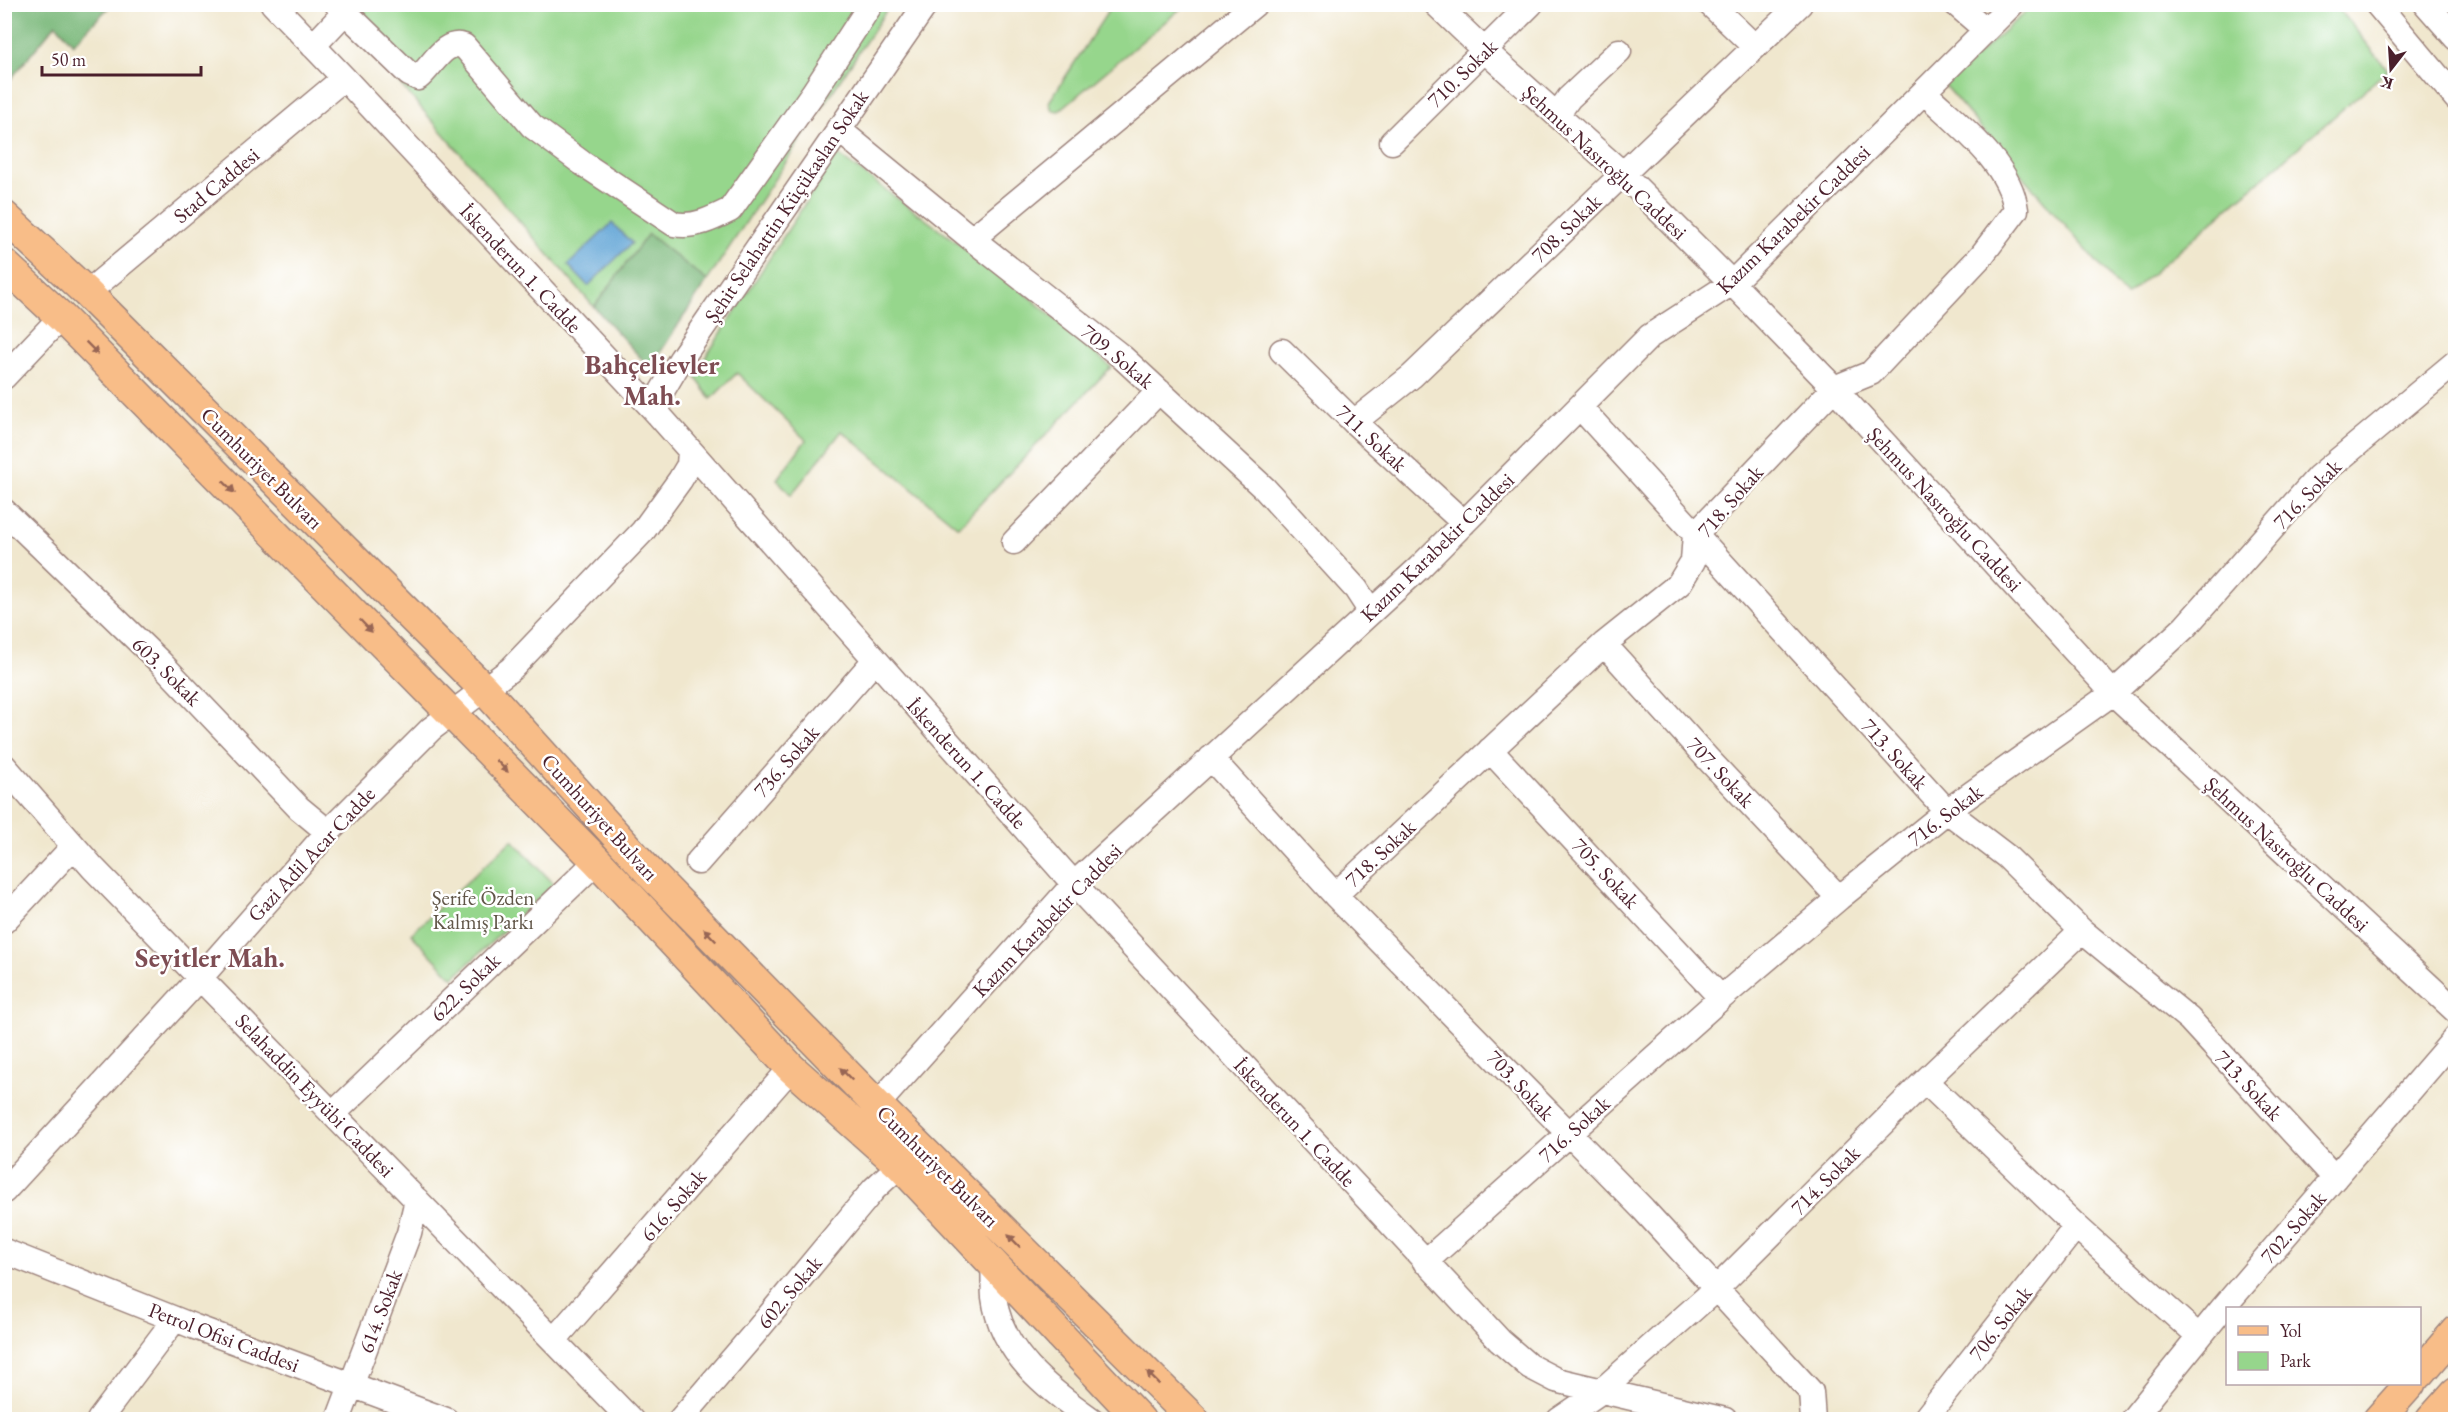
<svg xmlns="http://www.w3.org/2000/svg" width="2460" height="1424" viewBox="0 0 2460 1424" font-family="'EB Garamond',serif">
  <style>
    .green { fill: #96d68c; stroke: #707a5c; stroke-width: 1.5 }
    .forest { fill: #78b778; stroke: #616b52; stroke-width: 1.5 }
    .water { fill: #62a5d6; stroke: #566280; stroke-width: 1.5 }
    .lines { fill: none; stroke-linecap: round; stroke-linejoin: round }
    .minor-casing { stroke: #9d837c; stroke-width: 27 }
    .major-casing { stroke: #9d837c; stroke-width: 33 }
    .minor { stroke: #fff; stroke-width: 24 }
    .major { stroke: #f8bd88; stroke-width: 30 }
    .oneway { fill: #986655 }
    .labels { text-anchor: middle; dominant-baseline: central; stroke-width: 5; stroke-linejoin: round; paint-order: stroke }
    .street-label { font-size: 21px; fill: #4a1f2b; stroke: #fff }
    .park-label { font-size: 21px; fill: #615648; stroke: #fff }
    .district-label { font-size: 27px; font-weight: bold; fill: #7e4d53; stroke: #fff }
  </style>
  <rect width="100%" height="100%" fill="#fff"/>
  <filter id="ink" filterUnits="userSpaceOnUse"><feTurbulence type="fractalNoise" baseFrequency=".0167" numOctaves="2"/><feDisplacementMap in="SourceGraphic" scale="12" xChannelSelector="R" yChannelSelector="G"/><feConvolveMatrix kernelMatrix="1 2 1 2 8 2 1 2 1" color-interpolation-filters="sRGB"/></filter>
  <filter id="wash" filterUnits="userSpaceOnUse"><feTurbulence type="fractalNoise" baseFrequency=".008" numOctaves="4" result="noise"/><feDisplacementMap in="SourceGraphic" scale="24" xChannelSelector="R" yChannelSelector="G"/><feGaussianBlur stdDeviation="1.35" result="paint"/><feColorMatrix in="noise" values="0 0 0 0 0 0 0 0 0 0 0 0 0 0 0 0 0 1.4 0 .05"/><feComposite in="paint" operator="in"/></filter>
  <g filter="url(#wash)">
    <rect width="100%" height="100%" fill="#f0e7ce"/>
    <!-- green -->
    <path class="green" d="M 2034,4 L 2336,5 L 2388,70 L 2126,296 L 1944,85 Z
      M 325,5 L 890,5 L 707,281 L 648,234 L 594,307 L 355,32 Z
      M 1112,5 L 1185,5 L 1059,111 L 1052,110 L 1049,102 Z
      M 837,154 L 1019,288 L 1111,367 L 958,527 L 842,431 L 791,495 L 777,479 L 806,440 L 737,373 L 711,399 L 694,375 Z
      M 512,840 L 554,884 L 453,978 L 411,934 Z"/>
    <!-- forest -->
    <path class="forest" d="M 5,4 L 111,4 L 111,5 L 73,44 L 56,24 L 5,86 Z
      M 648,234 L 707,281 L 650,368 L 594,307 Z"/>
    <!-- water -->
    <path class="water" d="M 612,223 L 632,243 L 588,286 L 568,265 Z"/>
  </g>
  <g filter="url(#ink)">
    <g class="lines">
      <defs>
        <path id="minor" d="M 273,4 L 344,78 L 657,413 L 1074,884 L 1500,1341 L 1529,1366 L 1556,1380 L 1725,1420
          M 337,4 L 409,74 L 418,78 C 433,66 444,39 464,46 L 532,126 L 582,163 L 674,224 C 694,228 712,219 730,210 L 813,93 L 871,4
          M 1436,4 L 1485,51 L 1623,174 L 1732,283 L 1834,388 L 2113,693 L 2456,1011
          M 1710,4 L 1755,47
          M 1956,4 L 1986,30
          M 2377,4 L 2456,98
          M 2426,4 L 2456,38
          M 313,46 L 345,12
          M 1557,115 L 1569,98 L 1619,51
          M 838,129 L 972,239 L 1122,357 L 1265,489 L 1356,589 L 1371,612
          M 1392,142 L 1531,4
          M 972,239 L 1255,4
          M 87,293 L 344,78
          M 1282,351 L 1354,422 L 1464,523
          M 4,377 L 61,317
          M 1580,407 L 1947,811 L 2006,856 L 2082,931 L 2189,1019 L 2335,1178
          M 657,413 L 662,391 L 681,359 L 926,4
          M 1354,422 L 1412,376 L 1800,4
          M 4,511 L 160,662 L 299,808 L 328,832
          M 1014,542 L 1159,391
          M 1604,644 L 1707,758 L 1839,898
          M 1490,750 L 1721,998
          M 1211,758 L 1335,895 L 1643,1209 L 1811,1392 L 1813,1420
          M 4,766 L 93,868 L 631,1420
          M 698,862 L 875,660
          M 1335,895 L 1604,644 L 1679,584 L 1693,561 L 1695,534 L 1834,388 L 1871,373 L 1982,255 L 2016,210 C 2010,162 1956,123 1924,92
          M 4,921 L 73,847
          M 1925,1081 L 2076,1226 L 2199,1337
          M 877,1105 L 1074,884 L 1419,568 L 1650,336 L 1732,283 L 2012,4
          M 333,1114 L 597,861
          M 4,1191 L 200,978 L 328,832 L 431,729 L 511,669 L 643,531 L 680,480 L 689,465 L 690,451
          M 4,1251 L 195,1327 L 446,1420
          M 1425,1262 L 1721,998 L 1839,898 L 1947,811 L 2113,693 L 2185,627 L 2318,477 L 2456,362
          M 993,1264 C 994,1275 993,1286 994,1297 C 1001,1353 1048,1389 1092,1420
          M 554,1340 L 791,1068
          M 99,1420 L 175,1319
          M 338,1420 L 409,1233 L 417,1200
          M 680,1420 L 754,1334 L 874,1189 L 900,1165
          M 1559,1420 L 1600,1392 L 1716,1289 L 1925,1081 L 2082,931
          M 1924,1420 L 2076,1226
          M 2132,1420 L 2222,1309 L 2456,1037"/>
        <path id="major" d="M 4,216 L 87,293 L 483,688 L 651,874 L 877,1105 L 1194,1420
          M 4,264 L 61,317 L 597,861 L 791,1068 L 900,1165 L 1140,1420
          M 2420,1373 L 2456,1331
          M 2378,1420 L 2410,1384
          M 2431,1420 L 2456,1392"/>
      </defs>
      <!-- minor casing -->
      <use href="#minor" class="minor-casing"/>
      <!-- major casing -->
      <use href="#major" class="major-casing"/>
      <!-- minor -->
      <use href="#minor" class="minor"/>
      <!-- major -->
      <use href="#major" class="major"/>
    </g>
    <!-- one-way arrows -->
    <defs><path id="oneway-solid" d="M-6-.8H1V-3.2L6.5 0L1 3.2V.8H-6Z" transform="scale(1.5)"/></defs>
    <g class="oneway">
      <use href="#oneway-solid" transform="translate(92 348) rotate(45)"/>
      <use href="#oneway-solid" transform="translate(229 487) rotate(45)"/>
      <use href="#oneway-solid" transform="translate(366 626) rotate(46)"/>
      <use href="#oneway-solid" transform="translate(502 766) rotate(45)"/>
      <use href="#oneway-solid" transform="translate(710 935) rotate(-134)"/>
      <use href="#oneway-solid" transform="translate(846 1074) rotate(-134)"/>
      <use href="#oneway-solid" transform="translate(1014 1241) rotate(-135)"/>
      <use href="#oneway-solid" transform="translate(1153 1378) rotate(-135)"/>
    </g>
  </g>
  <g class="labels">
    <!-- street labels -->
    <g class="street-label">
      <text transform="translate(1462 73) rotate(-44)">710. Sokak</text>
      <text transform="translate(1605 162) rotate(43)">Şehmus Nasıroğlu Caddesi</text>
      <text transform="translate(216 185) rotate(-40)">Stad Caddesi</text>
      <text transform="translate(786 206) rotate(-56)">Şehit Selahattin Küçükaslan Sokak</text>
      <text transform="translate(1793 219) rotate(-44)">Kazım Karabekir Caddesi</text>
      <text transform="translate(1566 228) rotate(-44)">708. Sokak</text>
      <text transform="translate(521 268) rotate(47)">İskenderun 1. Cadde</text>
      <text transform="translate(1118 356) rotate(40)">709. Sokak</text>
      <text transform="translate(1372 438) rotate(43)">711. Sokak</text>
      <text transform="translate(262 468) rotate(45)">Cumhuriyet Bulvarı</text>
      <text transform="translate(2307 494) rotate(-46)">716. Sokak</text>
      <text transform="translate(1730 501) rotate(-49)">718. Sokak</text>
      <text transform="translate(1945 509) rotate(47)">Şehmus Nasıroğlu Caddesi</text>
      <text transform="translate(1437 547) rotate(-44)">Kazım Karabekir Caddesi</text>
      <text transform="translate(167 671) rotate(45)">603. Sokak</text>
      <text transform="translate(1895 754) rotate(48)">713. Sokak</text>
      <text transform="translate(786 761) rotate(-49)">736. Sokak</text>
      <text transform="translate(967 763) rotate(48)">İskenderun 1. Cadde</text>
      <text transform="translate(1721 772) rotate(47)">707. Sokak</text>
      <text transform="translate(1945 815) rotate(-37)">716. Sokak</text>
      <text transform="translate(600 817) rotate(48)">Cumhuriyet Bulvarı</text>
      <text transform="translate(1380 853) rotate(-43)">718. Sokak</text>
      <text transform="translate(311 854) rotate(-47)">Gazi Adil Acar Cadde</text>
      <text transform="translate(2287 854) rotate(43)">Şehmus Nasıroğlu Caddesi</text>
      <text transform="translate(1606 873) rotate(47)">705. Sokak</text>
      <text transform="translate(1047 920) rotate(-46)">Kazım Karabekir Caddesi</text>
      <text transform="translate(465 987) rotate(-44)">622. Sokak</text>
      <text transform="translate(1521 1085) rotate(47)">703. Sokak</text>
      <text transform="translate(2249 1085) rotate(47)">713. Sokak</text>
      <text transform="translate(315 1095) rotate(46)">Selahaddin Eyyübi Caddesi</text>
      <text transform="translate(1295 1122) rotate(47)">İskenderun 1. Cadde</text>
      <text transform="translate(1574 1129) rotate(-42)">716. Sokak</text>
      <text transform="translate(938 1166) rotate(45)">Cumhuriyet Bulvarı</text>
      <text transform="translate(1825 1180) rotate(-45)">714. Sokak</text>
      <text transform="translate(673 1205) rotate(-49)">616. Sokak</text>
      <text transform="translate(2293 1227) rotate(-49)">702. Sokak</text>
      <text transform="translate(789 1292) rotate(-50)">602. Sokak</text>
      <text transform="translate(380 1311) rotate(-69)">614. Sokak</text>
      <text transform="translate(2000 1323) rotate(-52)">706. Sokak</text>
      <text transform="translate(224 1337) rotate(21)">Petrol Ofisi Caddesi</text>
    </g>
    <!-- park labels -->
    <g class="park-label">
      <text x="483" y="897">Şerife Özden<tspan x="483" dy="24">Kalmış Parkı</tspan></text>
    </g>
    <!-- district labels -->
    <g class="district-label">
      <text x="652" y="364">Bahçelievler<tspan x="652" dy="31">Mah.</tspan></text>
      <text x="210" y="957">Seyitler Mah.</text>
    </g>
  </g>
  <!-- margin -->
  <rect width="2460" height="1424" fill="none" stroke="#fff" stroke-width="24"/>
  <!-- legend -->
  <rect x="2226" y="1307" width="195" height="78" fill="#ffffff" stroke="#b7a5aa" stroke-width="1.5"/>
  <rect x="2238" y="1326" width="30" height="9" fill="#f8bd88" stroke="#b7a5aa" stroke-width="1.5"/>
  <text x="2280" y="1337" font-size="18" fill="#4a1f2b">Yol</text>
  <rect x="2238" y="1352" width="30" height="18" fill="#96d68c" stroke="#b7a5aa" stroke-width="1.5"/>
  <text x="2280" y="1367" font-size="18" fill="#4a1f2b">Park</text>
  <!-- north arrow -->
  <g transform="translate(2391 69) rotate(197)" stroke="#ffffff" stroke-width="4.5" paint-order="stroke">
  <path d="M0-4.5L10 22L0 15L-10 22Z" fill="#4a1f2b"/>
  <text y="-9" font-size="16" font-weight="bold" text-anchor="middle" fill="#4a1f2b">K</text>
  </g>
  <!-- scale -->
  <path d="M42 66v9h159v-9" fill="none" stroke="#4a1f2b" stroke-width="3"/>
  <text x="51" y="66" font-size="18" fill="#4a1f2b" stroke="#ffffff" stroke-width="4.5" paint-order="stroke">50 m</text>
</svg>
